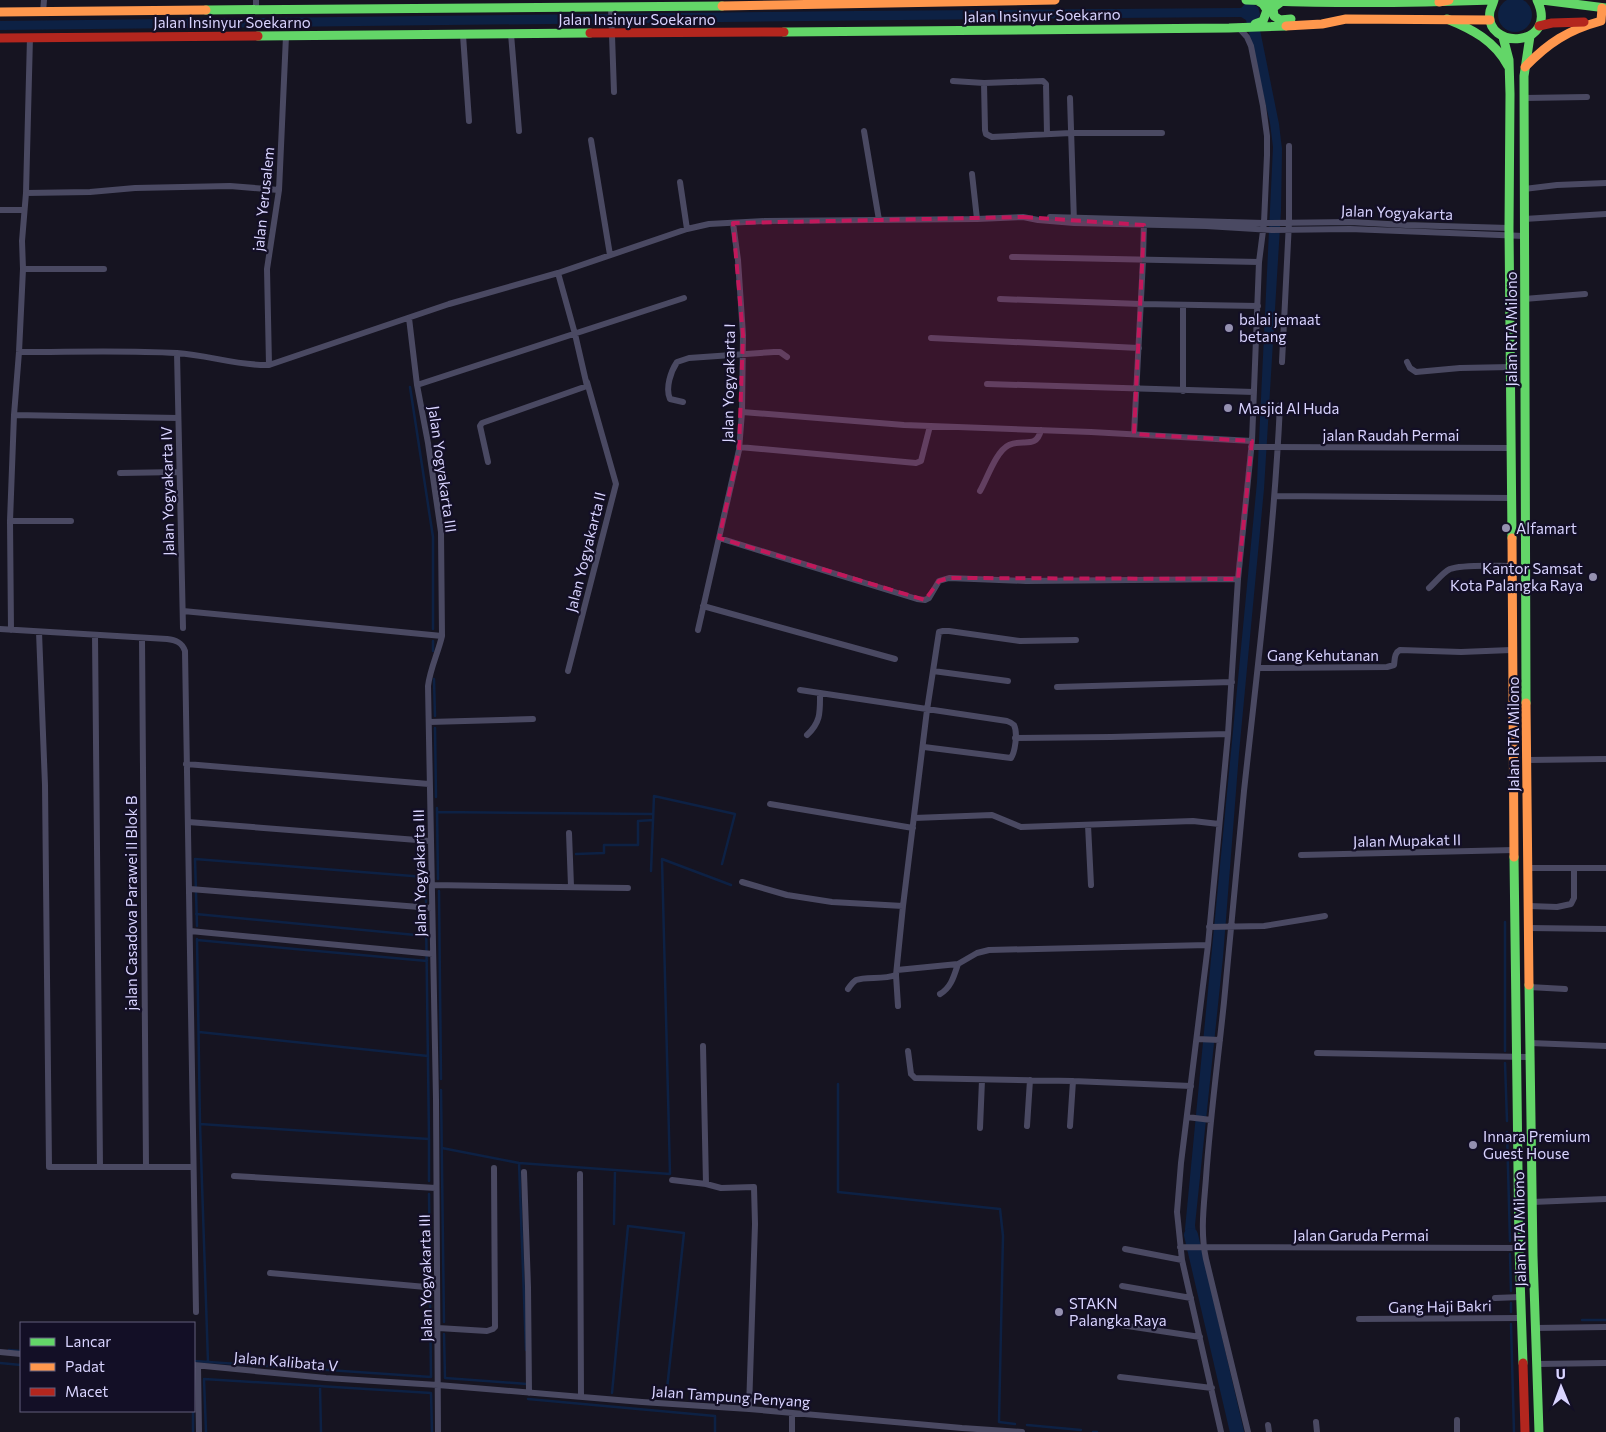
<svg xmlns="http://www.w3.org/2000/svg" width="1606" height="1432" viewBox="0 0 1606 1432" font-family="Commissioner,sans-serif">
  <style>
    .water { fill: #0d2144 }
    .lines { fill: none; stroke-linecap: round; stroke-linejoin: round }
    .stream { stroke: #0d2144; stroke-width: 2.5 }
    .river { stroke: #0d2144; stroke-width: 14 }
    .street { stroke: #4a4962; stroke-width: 6 }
    .fast { stroke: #63d668; stroke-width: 9 }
    .slow { stroke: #ff974d; stroke-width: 9 }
    .jam { stroke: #b3261e; stroke-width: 9 }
    .marked { fill: #c2185b; fill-opacity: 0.2; stroke: #c2185b; stroke-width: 4; stroke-dasharray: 10 6; stroke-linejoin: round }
    .poi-dot { fill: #9591b1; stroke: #130f26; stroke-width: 2 }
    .labels { text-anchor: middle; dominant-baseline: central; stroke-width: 4.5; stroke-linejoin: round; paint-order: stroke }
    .street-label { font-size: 15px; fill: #d9d4ff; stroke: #130f26 }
    .poi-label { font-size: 15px; fill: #d9d4ff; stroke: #130f26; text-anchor: start }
  </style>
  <rect width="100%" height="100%" fill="#161421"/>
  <!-- water -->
  <path class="water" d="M1498 15a17 17 0 1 1 34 0a17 17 0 1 1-34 0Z
    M 1244,0 L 1258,7 L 1260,14 L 1258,20 L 1279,124 L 1282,149 L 1281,211 L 1264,489 L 1239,753 L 1223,957 L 1195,1225 L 1198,1251 L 1188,1253 L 1185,1229 L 1257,482 L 1273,147 L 1270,123 L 1246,20 L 1241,17 L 997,19 L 0,30 L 0,21 L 857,11 L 1241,8 L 1244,5 Z"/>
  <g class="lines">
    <!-- stream -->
    <path class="stream" d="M 410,387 L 433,537 L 433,629
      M 433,641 L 433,651
      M 434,679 L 435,716
      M 435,728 L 436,797
      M 437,808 L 438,879
      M 437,812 L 653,814
      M 576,854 L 604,853 L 604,845 L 638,845 L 638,821 L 653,820
      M 651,871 L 654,796 L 735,814 L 722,864
      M 439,891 L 441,1079
      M 196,914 L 426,936
      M 426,914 L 429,1139
      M 1505,922 L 1505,1051
      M 197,926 L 195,859 L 425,877 L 426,902
      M 197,939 L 200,1124
      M 197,940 L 427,961
      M 199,1032 L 428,1056
      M 1505,1063 L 1507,1121
      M 838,1084 L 838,1192 L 1000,1209 L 1003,1236 L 999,1422 L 1015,1424
      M 441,1090 L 444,1322
      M 1507,1132 L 1510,1241
      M 442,1148 L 519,1163 L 670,1174 L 662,859 L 731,885
      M 519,1163 L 526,1350
      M 429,1194 L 430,1281
      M 614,1224 L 615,1170
      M 1510,1254 L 1511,1291
      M 1511,1303 L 1511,1312
      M 1582,1320 L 1606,1320
      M 1511,1324 L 1514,1432
      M 444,1334 L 445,1378 L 527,1384
      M 9,1350 L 21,1351
      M 194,1361 L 431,1377 L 430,1294
      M 208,1362 L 200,1124 L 429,1139 L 429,1181
      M 0,1363 L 21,1365
      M 320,1386 L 321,1432
      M 612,1393 L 628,1226 L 684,1233 L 666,1398
      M 528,1399 L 715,1416 L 715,1432
      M 193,1411 L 193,1432
      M 1027,1425 L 1081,1430
      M 206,1432 L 204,1379 L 431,1393 L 432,1432
      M 1093,1432 L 1097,1432"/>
    <!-- river -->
    <path class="river" d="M 1191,1235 L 1237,1432"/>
    <!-- street -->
    <path class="street" d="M 256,0 L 256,9
      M 611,7 L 614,92
      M 43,12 L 44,0
      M 511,34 L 519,131
      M 463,35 L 469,121
      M 953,81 L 984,83 L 1043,81 L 1046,84 L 1047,134
      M 984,83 L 985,130 L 986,134 L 992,137 L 1071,133 L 1162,133
      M 1070,98 L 1074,222
      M 1524,98 L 1587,97
      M 864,131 L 879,220
      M 591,140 L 610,255
      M 972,174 L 977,219
      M 680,182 L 687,229
      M 1524,189 L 1557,185 L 1606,183
      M 26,193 L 90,192 L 135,188 L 230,186 L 279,190
      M 0,210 L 24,210
      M 1050,217 L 1264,223 L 1350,222 L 1406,225 L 1509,228
      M 1524,219 L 1606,214
      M 1012,257 L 1259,262
      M 23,269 L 104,269
      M 1000,299 L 1141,304 L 1258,306
      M 1524,299 L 1585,294
      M 1183,305 L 1183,391
      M 409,318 L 417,385 L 428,443 L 441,532 L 442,636 C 438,653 430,669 428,686 L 436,1099 L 438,1432
      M 931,338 L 1139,348
      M 19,352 C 72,352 125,350 177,353 C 208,355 238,366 269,365 L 449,304 L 558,273 L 687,229 L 709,224 L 765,221 L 977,219 L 1023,217 L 1038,220 L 1074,223 L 1206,226 L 1272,230 L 1350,229 L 1524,236
      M 177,353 L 183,628
      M 1282,362 L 1289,222 L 1289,146
      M 1407,362 L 1410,368 L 1416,372 L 1460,368 L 1511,367
      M 269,365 L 267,269 L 279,190 L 286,36
      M 987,384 L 1254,392
      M 417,385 L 684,298
      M 683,402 L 670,399 C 665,388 671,371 677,362 L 689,358 L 774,352 L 780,352 L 787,357
      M 742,412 L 904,425 L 1091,432 L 1252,441
      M 14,415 L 178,418
      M 1134,434 L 1143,260 L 1144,221
      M 739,447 L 916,463 L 921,461 L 930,426
      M 1251,447 L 1511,448
      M 488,462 L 480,426 L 482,423 L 587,386 L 575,334 L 558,273
      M 120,473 L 179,472
      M 980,491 C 987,479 996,451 1009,445 C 1023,438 1036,450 1041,430
      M 1275,496 L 1511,498
      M 10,521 L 71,521
      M 719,538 L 917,599 L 925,600 L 929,598 L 939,581 L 949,578 L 1026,581 L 1238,579
      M 1429,588 C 1436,582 1442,573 1450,569 C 1463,564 1496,566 1511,566
      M 703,606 L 895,659
      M 183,611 L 442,636
      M 0,629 L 167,639 C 175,640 182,642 185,651 L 196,1312
      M 11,630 L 10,521 L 14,415 L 19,352 L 23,269 L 22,241 L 26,193 L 30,37
      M 698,630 L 739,450 L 742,412 L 743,335 L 738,260 L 733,223
      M 39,632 L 45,785 L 49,1167 L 193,1167
      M 95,635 L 100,1167
      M 142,638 L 146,1167
      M 1258,668 L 1387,667 L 1394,665 C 1395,659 1394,653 1400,650 L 1461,652 L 1511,650
      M 568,671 L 616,484 L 587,382
      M 933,671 L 1008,681
      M 1057,687 L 1232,682
      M 800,690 L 1007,721 C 1010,722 1012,723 1014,725 C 1018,733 1015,752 1011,758 L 924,747
      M 429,722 L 533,719
      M 807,735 C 821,722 820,712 820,694
      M 1015,738 L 1111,737 L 1228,734
      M 1528,760 L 1606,759
      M 186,764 L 429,784
      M 770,804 L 913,828
      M 914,818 L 992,815 L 1021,827 L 1193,821 L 1219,824
      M 188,822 L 430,841
      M 1088,825 L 1091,885
      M 569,833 L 571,886
      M 1301,855 L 1514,850
      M 1574,868 L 1606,868
      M 742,882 L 787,895 L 832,902 L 903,906
      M 432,885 L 628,888
      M 190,889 L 432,908
      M 1529,906 L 1557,907 L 1571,904 L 1574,898 L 1574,868 L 1529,868
      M 1209,927 L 1264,926 L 1325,916
      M 1529,928 L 1606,929
      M 190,931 L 433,954
      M 897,970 L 958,964 L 977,953 L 989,950 L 1208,945
      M 896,975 L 898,1006
      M 1529,987 L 1565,989
      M 848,989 C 850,986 853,982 856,980 C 866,976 883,980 896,975 L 903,906 L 927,710 L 939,632 L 943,631 L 949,631 L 1020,641 L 1076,640
      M 940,994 C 951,988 954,976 958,964
      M 1197,1039 L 1220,1040
      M 1530,1043 L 1606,1046
      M 703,1046 L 706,1184
      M 908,1051 L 911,1074 L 915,1078 L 1073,1081 L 1191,1086
      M 1317,1053 L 1530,1057
      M 1187,1117 L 1211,1120
      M 1027,1126 L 1030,1080
      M 1070,1126 L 1073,1081
      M 980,1128 L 982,1080
      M 524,1172 L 528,1287 L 529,1393
      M 580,1174 L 581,1397
      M 234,1176 L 436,1188
      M 672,1180 L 706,1184 L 721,1188 L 754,1187 L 755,1224 L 749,1409
      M 1532,1202 L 1606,1199
      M 1180,1247 L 1519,1248
      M 1125,1249 L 1182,1260
      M 270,1273 L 437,1288
      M 1122,1286 L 1191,1298
      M 1495,1298 L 1521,1297
      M 1359,1319 L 1521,1318
      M 1121,1325 L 1200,1337
      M 438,1328 L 487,1331 L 493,1329 L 495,1327 L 494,1168
      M 1535,1328 L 1606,1327
      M 0,1352 L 21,1354
      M 1537,1364 L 1606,1363
      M 194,1365 L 326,1378 L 438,1385 L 642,1402 L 749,1409 L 962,1428 L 1022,1432
      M 198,1366 L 199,1432
      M 1120,1377 L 1212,1388
      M 1457,1420 L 1457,1432
      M 1316,1422 L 1317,1432
      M 1268,1425 L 1269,1432
      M 792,1432 L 792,1413
      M 1221,1432 L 1182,1260 L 1177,1212 L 1181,1163 L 1208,945 L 1228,734 L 1238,579 L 1252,441 L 1259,262 L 1264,223 L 1267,155 L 1267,136 L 1263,106 L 1251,46 L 1247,37 L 1238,27
      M 1248,1432 L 1206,1259 C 1200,1232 1204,1205 1206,1178 C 1210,1119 1218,1060 1224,1002 C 1231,932 1237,861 1244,791 C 1258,663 1274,534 1280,405"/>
    <!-- fast -->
    <path class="fast" d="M 1246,0 C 1329,4 1411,3 1494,0
      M 1494,0 C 1493,4 1491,8 1490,11 C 1483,51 1560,48 1537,0
      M 1542,0 L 1606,8
      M 1281,2 L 1273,8 L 1274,16 L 1280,20 L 1291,19
      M 206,10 L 722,6
      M 1447,19 C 1472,29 1495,41 1508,66
      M 1255,24 L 1263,21 L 1267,10 L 1263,4 L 1258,1
      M 784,32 L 1229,28 L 1286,26
      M 258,36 L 590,33
      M 1503,37 L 1509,60 L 1510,94 L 1509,228 L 1512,538
      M 1526,703 L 1524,76 L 1530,36
      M 1514,857 L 1519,1248 L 1523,1363
      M 1529,985 L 1533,1256 L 1539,1432"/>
    <!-- slow -->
    <path class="slow" d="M 1439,2 L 1449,0
      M 722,6 L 1055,0
      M 0,12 L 206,10
      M 1286,26 L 1322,24 L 1346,19 L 1490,20
      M 1525,67 C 1548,43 1568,30 1601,21 L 1602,8
      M 1512,538 L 1514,857
      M 1526,703 L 1529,985"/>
    <!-- jam -->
    <path class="jam" d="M 1539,26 L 1552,23 L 1584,22
      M 590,33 L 784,32
      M 0,38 L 258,36
      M 1523,1363 L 1525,1432"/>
  </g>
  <!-- marked area -->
  <path class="marked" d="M 1023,217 L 1144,225 L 1134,434 L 1252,441 L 1238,579 L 949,578 L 939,581 L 925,600 L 719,538 L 739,450 L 743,335 L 733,223 Z"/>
  <!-- markers -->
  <g class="poi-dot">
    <circle cx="1229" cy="328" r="5"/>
    <circle cx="1228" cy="408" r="5"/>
    <circle cx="1506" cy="528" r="5"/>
    <circle cx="1593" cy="577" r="5"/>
    <circle cx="1473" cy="1145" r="5"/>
    <circle cx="1059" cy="1312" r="5"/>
  </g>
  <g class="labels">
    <!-- street labels -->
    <g class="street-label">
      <text transform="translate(1042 15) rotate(-1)">Jalan Insinyur Soekarno</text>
      <text x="637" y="19">Jalan Insinyur Soekarno</text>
      <text x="232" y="22">Jalan Insinyur Soekarno</text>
      <text transform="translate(263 199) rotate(-84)">jalan Yerusalem</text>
      <text transform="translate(1397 212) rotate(2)">Jalan Yogyakarta</text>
      <text transform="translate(1511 329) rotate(-90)">Jalan RTA Milono</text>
      <text transform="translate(728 383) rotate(-89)">Jalan Yogyakarta I</text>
      <text x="1391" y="435">jalan Raudah Permai</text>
      <text transform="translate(443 469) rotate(82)">Jalan Yogyakarta III</text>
      <text transform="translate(167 491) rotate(-91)">Jalan Yogyakarta IV</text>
      <text transform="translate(585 552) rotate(-76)">Jalan Yogyakarta II</text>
      <text x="1323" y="655">Gang Kehutanan</text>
      <text transform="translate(1513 734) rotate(-90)">Jalan RTA Milono</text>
      <text transform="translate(1407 840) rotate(-1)">Jalan Mupakat II</text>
      <text transform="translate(419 873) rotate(-91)">Jalan Yogyakarta III</text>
      <text transform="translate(131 903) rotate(-90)">jalan Casadova Parawei II Blok B</text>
      <text transform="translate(1519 1229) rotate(-91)">Jalan RTA Milono</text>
      <text x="1361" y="1235">Jalan Garuda Permai</text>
      <text transform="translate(425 1278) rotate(-91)">Jalan Yogyakarta III</text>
      <text transform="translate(1440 1306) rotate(-1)">Gang Haji Bakri</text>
      <text transform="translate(286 1361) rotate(5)">Jalan Kalibata V</text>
      <text transform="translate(731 1396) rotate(4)">Jalan Tampung Penyang</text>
    </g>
    <!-- poi labels -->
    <g class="poi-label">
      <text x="1239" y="319">balai jemaat<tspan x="1239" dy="17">betang</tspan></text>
      <text x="1238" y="408">Masjid Al Huda</text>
      <text x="1516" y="528">Alfamart</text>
      <text x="1583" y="568" text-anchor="end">Kantor Samsat<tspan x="1583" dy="17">Kota Palangka Raya</tspan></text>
      <text x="1483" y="1136">Innara Premium<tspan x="1483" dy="17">Guest House</tspan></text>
      <text x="1069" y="1303">STAKN<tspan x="1069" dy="17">Palangka Raya</tspan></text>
    </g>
  </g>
  <!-- legend -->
  <rect x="20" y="1322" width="175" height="90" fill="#130f26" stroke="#625e7d"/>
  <rect x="30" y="1338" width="25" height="8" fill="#63d668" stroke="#625e7d"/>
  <text x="65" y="1347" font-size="15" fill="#d9d4ff">Lancar</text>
  <rect x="30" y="1363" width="25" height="8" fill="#ff974d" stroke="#625e7d"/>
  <text x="65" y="1372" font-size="15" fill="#d9d4ff">Padat</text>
  <rect x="30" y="1388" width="25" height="8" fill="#b3261e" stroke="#625e7d"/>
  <text x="65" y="1397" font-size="15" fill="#d9d4ff">Macet</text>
  <!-- north arrow -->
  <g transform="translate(1561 1387) rotate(359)" stroke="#130f26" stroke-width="4" paint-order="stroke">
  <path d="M0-4L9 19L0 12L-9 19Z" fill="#d9d4ff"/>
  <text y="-8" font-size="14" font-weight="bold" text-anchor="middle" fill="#d9d4ff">U</text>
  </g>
</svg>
